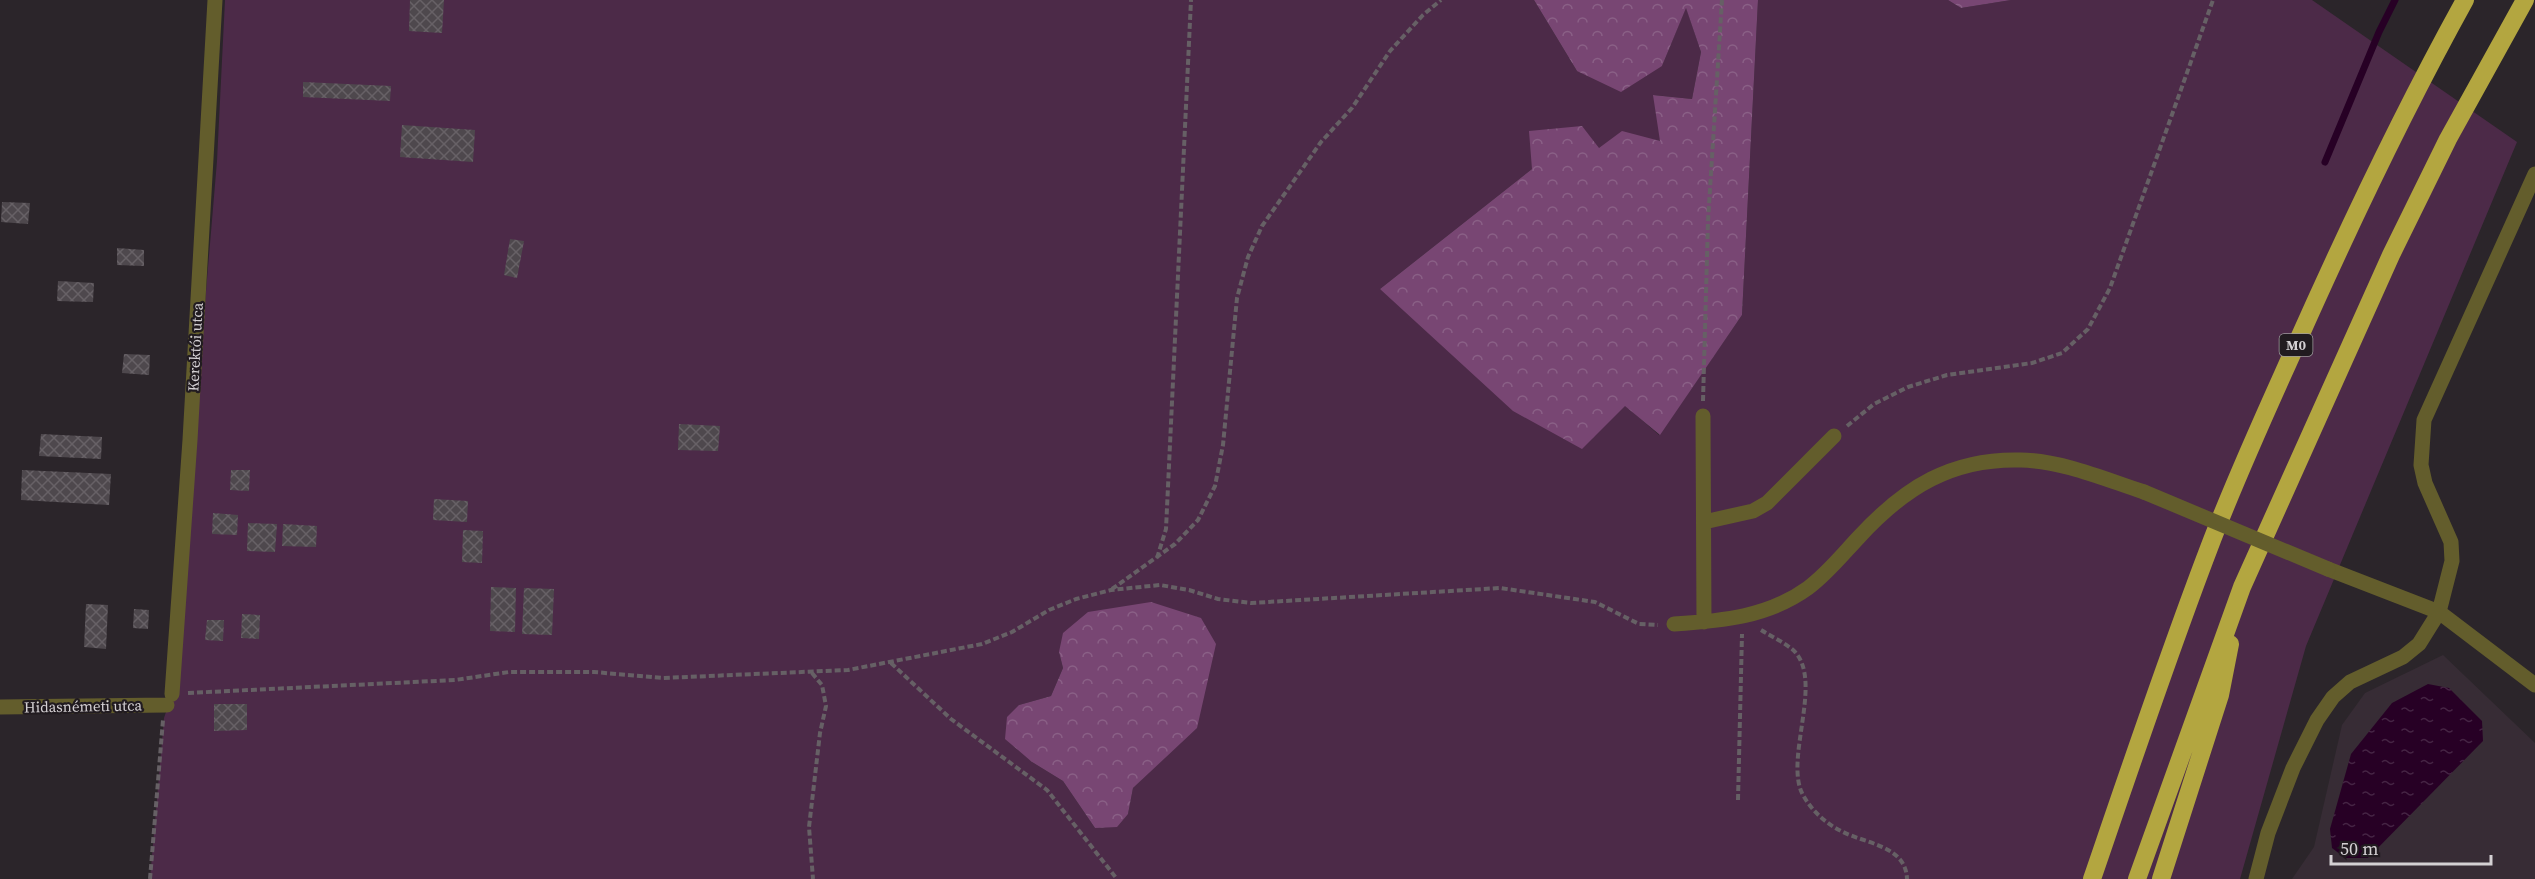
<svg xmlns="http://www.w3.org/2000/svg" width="2535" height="879" viewBox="0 0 2535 879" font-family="'Source Serif 4',serif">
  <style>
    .built { fill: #372c35 }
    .green { fill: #4c2a48; fill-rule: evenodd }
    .forest { fill: url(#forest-crowns) }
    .water { fill: url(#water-ripples) }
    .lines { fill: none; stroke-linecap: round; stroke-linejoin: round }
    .stream { stroke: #270025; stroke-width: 7 }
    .building { fill: url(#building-cross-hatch) }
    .path { stroke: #666065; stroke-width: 4; stroke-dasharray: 6 3; stroke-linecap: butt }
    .street { stroke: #635d2c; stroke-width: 15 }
    .highway { stroke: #b3a640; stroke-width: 18 }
    .street-bridge { stroke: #635d2c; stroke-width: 15 }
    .labels { text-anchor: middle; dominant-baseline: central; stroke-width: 4.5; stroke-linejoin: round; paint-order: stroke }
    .shield { fill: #211b20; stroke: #9e9a9d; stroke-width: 1.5 }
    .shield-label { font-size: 14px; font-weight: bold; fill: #d4d0d3 }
    .street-label { font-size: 15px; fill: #d4d0d3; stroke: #211b20 }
  </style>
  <defs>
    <pattern id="forest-crowns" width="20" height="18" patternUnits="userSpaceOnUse" patternTransform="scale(1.5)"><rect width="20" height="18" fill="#784673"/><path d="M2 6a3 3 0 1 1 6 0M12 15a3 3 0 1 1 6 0" fill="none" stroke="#8a6086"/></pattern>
    <pattern id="water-ripples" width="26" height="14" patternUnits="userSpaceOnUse" patternTransform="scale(1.5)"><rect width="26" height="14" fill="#270025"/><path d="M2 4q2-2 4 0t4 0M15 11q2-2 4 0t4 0" fill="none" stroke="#452444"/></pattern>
    <pattern id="building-cross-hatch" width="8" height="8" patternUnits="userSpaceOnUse" patternTransform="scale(1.5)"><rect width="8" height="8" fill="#4e484d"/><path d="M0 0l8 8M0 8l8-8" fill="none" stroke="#676166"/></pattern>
  </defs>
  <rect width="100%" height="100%" fill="#2b252a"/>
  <!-- built -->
  <path class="built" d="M 2443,655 L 2535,743 L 2535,879 L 2292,879 L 2314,847 L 2342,725 L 2365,693 Z"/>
  <!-- green -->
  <path class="green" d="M 225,0 L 1534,0 L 1577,71 L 1662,66 L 1686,7 L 1701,52 L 1692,99 L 1654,95 L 1661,141 L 1599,148 L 1532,169 L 1380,289 L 1626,406 L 1659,435 L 1742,315 L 1758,0 L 1948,0 L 1961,8 L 2011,0 L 2312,0 L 2517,142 L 2306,646 L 2240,879 L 150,879 L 164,718 L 172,694 L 217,161 ZM 1059,652 L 1162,760 L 1133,788 L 1128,814 L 1095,828 L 1063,781 L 1032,762 L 1019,705 L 1051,696 L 1063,668 Z"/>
  <!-- forest -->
  <path class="forest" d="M 1534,0 L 1758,0 L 1742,315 L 1660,435 L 1625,406 L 1582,449 L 1513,411 L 1380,289 L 1532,169 L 1529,131 L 1582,126 L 1599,148 L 1622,131 L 1660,141 L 1653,95 L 1692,99 L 1701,52 L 1686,8 L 1662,66 L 1621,92 L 1577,71 Z
    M 1948,0 L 2011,0 L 1961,8 Z
    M 1151,602 L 1201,618 L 1216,644 L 1197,728 L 1133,788 L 1128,814 L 1117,827 L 1095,828 L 1063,781 L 1032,762 L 1005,739 L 1007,717 L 1019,705 L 1051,696 L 1063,668 L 1059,652 L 1063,633 L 1088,612 Z"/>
  <!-- water -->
  <path class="water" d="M 2428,684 L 2449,688 L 2482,721 L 2483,741 L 2368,858 L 2345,858 L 2332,848 L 2330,829 L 2351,754 L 2392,703 Z"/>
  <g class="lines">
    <!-- stream -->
    <path class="stream" d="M 2325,162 L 2379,32 L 2395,0"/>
  </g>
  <!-- building -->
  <path class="building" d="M 410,0 L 444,0 L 442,33 L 409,31 Z
    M 303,82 L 391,86 L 390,101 L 303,97 Z
    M 402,125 L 475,130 L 473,162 L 400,157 Z
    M 2,202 L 30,203 L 28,224 L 1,222 Z
    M 510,239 L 524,241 L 517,278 L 504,275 Z
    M 117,248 L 144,250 L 144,266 L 117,265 Z
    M 58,281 L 94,283 L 93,302 L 57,301 Z
    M 124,354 L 150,355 L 149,375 L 122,373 Z
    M 679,424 L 720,426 L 718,451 L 678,450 Z
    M 41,434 L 102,437 L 101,459 L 39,456 Z
    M 22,470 L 111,474 L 109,505 L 21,500 Z
    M 231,470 L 250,470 L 249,491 L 230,490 Z
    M 434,499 L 468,501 L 467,522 L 433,520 Z
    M 213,513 L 238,515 L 237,535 L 212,534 Z
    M 248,523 L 277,524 L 275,552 L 247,551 Z
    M 283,524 L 317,526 L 316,547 L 282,546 Z
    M 463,530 L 483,531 L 482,563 L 462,562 Z
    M 491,587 L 516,588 L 515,632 L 490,631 Z
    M 524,588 L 554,589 L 552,635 L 522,634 Z
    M 86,604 L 108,605 L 106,649 L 84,647 Z
    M 134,609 L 149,610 L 148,629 L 133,628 Z
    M 242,614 L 260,615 L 259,639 L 241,638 Z
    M 207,620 L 224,620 L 223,641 L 205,640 Z
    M 214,704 L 247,704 L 247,730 L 214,731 Z"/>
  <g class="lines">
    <!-- path -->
    <path class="path" d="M 1703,401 L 1708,221 L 1722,0
      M 1847,426 L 1874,404 L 1908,387 L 1947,375 L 2032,363 L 2062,353 L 2088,329 L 2110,288 L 2213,0
      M 1157,558 L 1166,529 L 1191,0
      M 1112,589 L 1175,544 L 1198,520 L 1215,486 L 1223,445 L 1237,298 L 1248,257 L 1262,226 L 1321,142 L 1352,108 L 1390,51 L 1423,15 L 1441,0
      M 1761,630 C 1771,636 1783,642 1792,649 C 1826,678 1783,759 1803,795 C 1812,811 1826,824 1843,832 C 1867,844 1906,846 1907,879
      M 891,663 L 951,719 L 1047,790 L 1117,879
      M 812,673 L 822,685 L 826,706 L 820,733 L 809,827 L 813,879
      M 188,693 L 455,680 L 509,672 L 594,672 L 663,678 L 848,670 L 982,644 L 1012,632 L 1049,610 L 1076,599 L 1111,590 L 1160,585 L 1189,590 L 1218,599 L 1251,603 L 1500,588 L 1595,602 L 1639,624 L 1658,625
      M 1738,800 L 1742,634
      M 150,879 L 163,720"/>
    <!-- street -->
    <path class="street" d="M 1703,416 L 1704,622
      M 1704,522 L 1753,511 L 1767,503 L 1834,436
      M 2328,569 L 2439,612 L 2535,685
      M 1674,624 C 1722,621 1768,617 1808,588 C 1827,574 1843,554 1859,537 C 1905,487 1952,458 2021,460 C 2063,461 2104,479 2144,492
      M 172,694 L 190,440 L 215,0
      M 0,707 L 167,705
      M 2256,879 L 2268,833 L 2293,768 L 2317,720 L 2333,697 L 2350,682 L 2403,657 L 2419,644 L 2439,612 L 2452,561 L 2451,542 L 2425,483 L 2421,465 L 2424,420 L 2535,174"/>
    <!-- highway -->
    <path class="highway" d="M 2092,879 C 2130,768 2167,658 2209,548 C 2235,479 2266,412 2296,345 C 2348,228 2403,112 2465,0
      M 2137,879 L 2242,587 L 2391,255 L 2448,139 L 2525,0
      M 2161,879 L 2220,695 L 2230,644"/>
    <!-- street-bridge -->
    <path class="street-bridge" d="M 2144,492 L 2328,569"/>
  </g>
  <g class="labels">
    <!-- shield labels -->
    <rect class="shield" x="2279.5" y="334" width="33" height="22" rx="4.5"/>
    <g class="shield-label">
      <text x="2296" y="345">M0</text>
    </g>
    <!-- street labels -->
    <g class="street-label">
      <text transform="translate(195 347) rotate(-87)">Kerektói utca</text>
      <text transform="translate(83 706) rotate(-1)">Hidasnémeti utca</text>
    </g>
  </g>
  <!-- scale -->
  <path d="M2331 855v9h160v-9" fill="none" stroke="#d4d0d3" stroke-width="3"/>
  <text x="2340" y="855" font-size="18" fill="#d4d0d3" stroke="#211b20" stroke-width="4.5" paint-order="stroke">50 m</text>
</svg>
